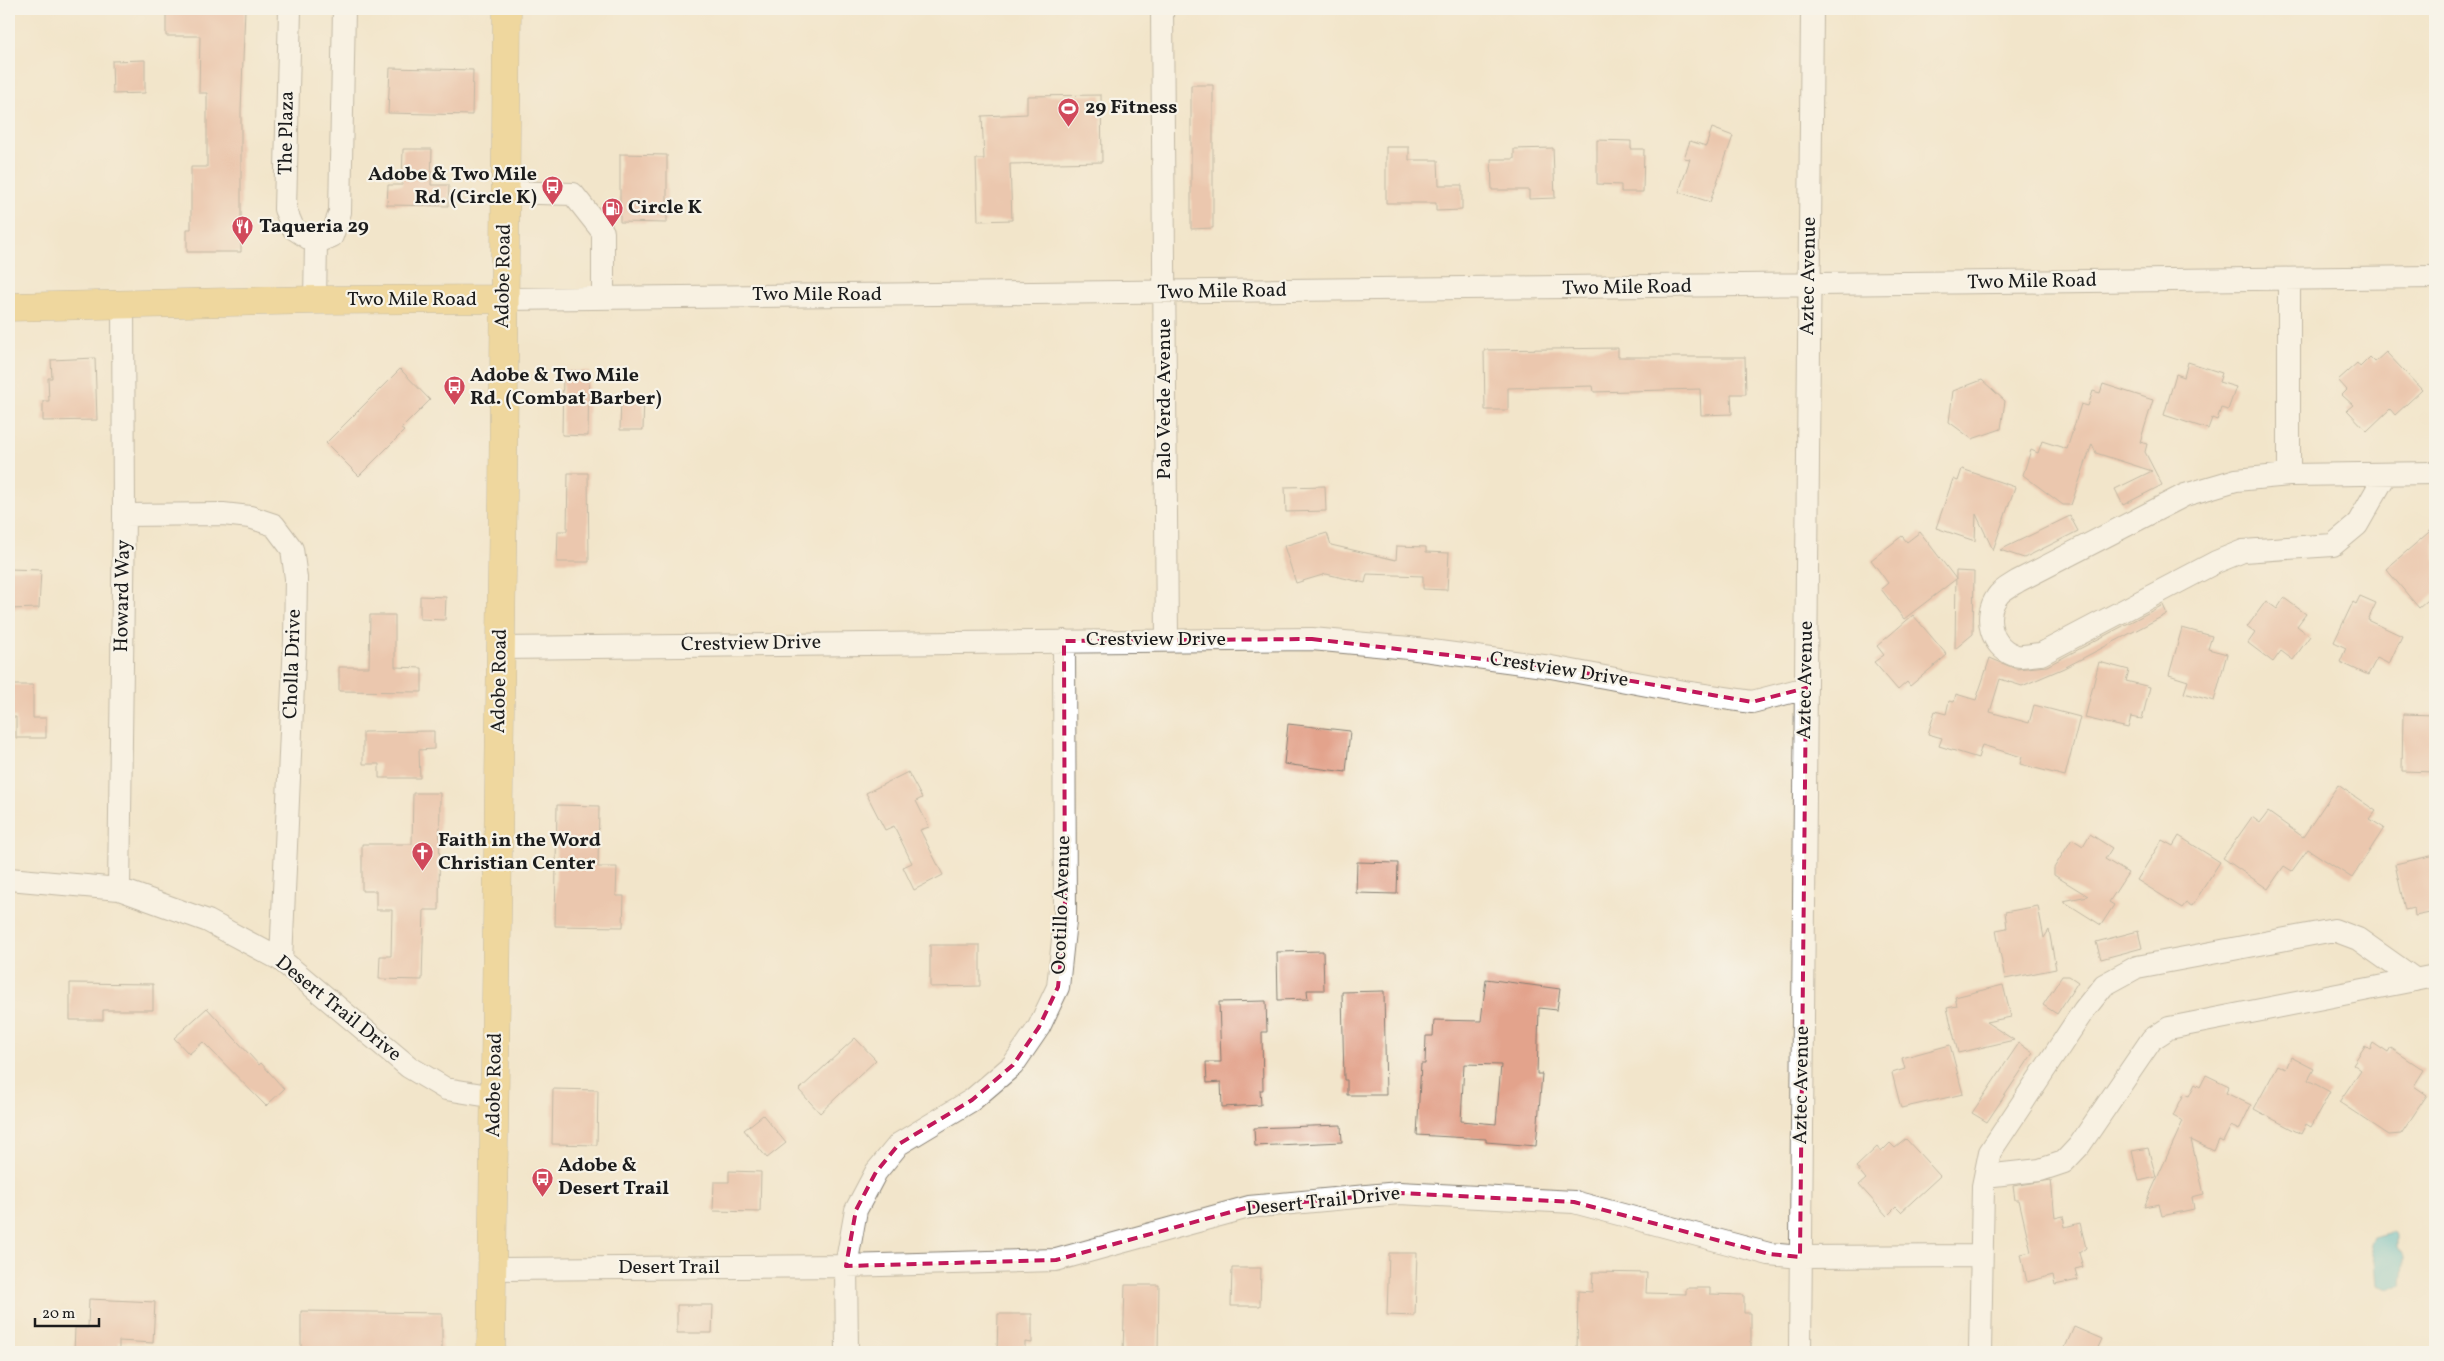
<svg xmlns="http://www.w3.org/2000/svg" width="2444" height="1361" viewBox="0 0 2444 1361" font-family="Vollkorn,serif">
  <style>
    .water { fill: #52becc; stroke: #376d74 }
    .building { fill: #e3a38c; fill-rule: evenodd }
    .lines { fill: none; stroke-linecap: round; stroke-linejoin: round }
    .minor-casing { stroke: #878074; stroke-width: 24 }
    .major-casing { stroke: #878074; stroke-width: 29 }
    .minor { stroke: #fff; stroke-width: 22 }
    .major { stroke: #ebc669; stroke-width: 28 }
    .marked { fill: none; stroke: #c2185b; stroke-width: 4; stroke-dasharray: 10 6; stroke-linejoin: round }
    .labels { text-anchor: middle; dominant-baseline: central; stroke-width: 4.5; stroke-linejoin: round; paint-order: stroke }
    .poi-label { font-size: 20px; font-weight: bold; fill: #1c1c1c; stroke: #f7f3e8; text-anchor: start }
    .street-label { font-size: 20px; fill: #1c1c1c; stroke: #f7f3e8 }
  </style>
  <rect width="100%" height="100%" fill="#f7f3e8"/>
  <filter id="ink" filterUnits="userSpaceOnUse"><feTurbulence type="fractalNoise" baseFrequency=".02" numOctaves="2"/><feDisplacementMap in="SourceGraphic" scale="10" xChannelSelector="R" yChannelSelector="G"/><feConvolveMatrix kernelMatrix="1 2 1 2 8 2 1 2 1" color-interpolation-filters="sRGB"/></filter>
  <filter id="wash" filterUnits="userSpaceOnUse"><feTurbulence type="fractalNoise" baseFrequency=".0096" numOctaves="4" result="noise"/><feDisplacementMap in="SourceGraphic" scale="20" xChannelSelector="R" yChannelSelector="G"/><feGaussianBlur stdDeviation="1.12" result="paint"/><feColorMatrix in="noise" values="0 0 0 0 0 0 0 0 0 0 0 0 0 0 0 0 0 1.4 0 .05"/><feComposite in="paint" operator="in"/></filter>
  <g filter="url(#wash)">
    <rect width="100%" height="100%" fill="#f2e5cb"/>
    <!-- water -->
    <path class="water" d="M 2393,1232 L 2397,1235 L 2397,1247 L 2404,1257 C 2404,1261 2403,1283 2401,1286 L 2388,1290 L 2377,1286 L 2375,1260 L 2370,1244 L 2373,1237 Z"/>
    <g id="blocks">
      <!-- building -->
      <path class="building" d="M 166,9 L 245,9 L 241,111 L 241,252 L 187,252 L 187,229 L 191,229 L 191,167 L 207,167 L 207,93 L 199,93 L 200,36 L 166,36 Z
        M 145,60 L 145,93 L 113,94 L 112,61 Z
        M 390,68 L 473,70 L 472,115 L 388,113 Z
        M 1191,85 L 1213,85 L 1213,228 L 1191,229 Z
        M 1101,95 L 1102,162 L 1010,164 L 1012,220 L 978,221 L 976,159 L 984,159 L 982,116 L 1027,114 L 1027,96 Z
        M 1712,128 L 1733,136 L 1710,202 L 1679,192 L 1690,159 L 1684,158 L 1690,141 L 1706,146 Z
        M 1597,140 L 1631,141 L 1631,149 L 1644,149 L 1643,192 L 1621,192 L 1621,185 L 1597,184 Z
        M 1386,147 L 1409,147 L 1409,160 L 1438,160 L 1439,185 L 1462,185 L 1462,210 L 1436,211 L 1436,203 L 1386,203 Z
        M 1553,148 L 1555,198 L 1529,199 L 1529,190 L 1492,190 L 1491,159 L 1514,159 L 1514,149 Z
        M 403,149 L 432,149 L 431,185 L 449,185 L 448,206 L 387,205 L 388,185 L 402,185 Z
        M 620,154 L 667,155 L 667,223 L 620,222 Z
        M 1618,348 L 1618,357 L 1745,357 L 1746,394 L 1731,394 L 1732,414 L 1701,415 L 1700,389 L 1594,392 L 1593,386 L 1508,388 L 1508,410 L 1485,410 L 1484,350 Z
        M 2386,352 L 2422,390 L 2395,415 L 2390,409 L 2367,431 L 2347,410 L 2353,405 L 2342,395 L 2347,390 L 2338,380 L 2357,363 L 2360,367 L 2370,357 L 2375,362 Z
        M 95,358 L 97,420 L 43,421 L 43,401 L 49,401 L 48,378 L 52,378 L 51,360 Z
        M 2188,362 L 2222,373 L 2219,382 L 2236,387 L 2228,410 L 2221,408 L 2217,420 L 2212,418 L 2208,429 L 2164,415 L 2176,374 L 2184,377 Z
        M 400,369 L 430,400 L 401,429 L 404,431 L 359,476 L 326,443 Z
        M 563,371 L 589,371 L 588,436 L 562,435 Z
        M 1982,380 L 2005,401 L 2001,429 L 1972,439 L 1949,422 L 1953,391 Z
        M 2103,384 L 2153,400 L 2140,442 L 2147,444 L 2145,452 L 2162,485 L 2123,505 L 2115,489 L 2152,471 L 2096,453 L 2092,444 L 2071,505 L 2063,505 L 2023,475 L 2031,450 L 2038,453 L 2042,441 L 2067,449 L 2081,404 L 2088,406 L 2093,391 L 2100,393 Z
        M 621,395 L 644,396 L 643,430 L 620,430 Z
        M 1962,469 L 2015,487 L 1993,550 L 1976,514 L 1975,541 L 1936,528 L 1953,479 L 1958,481 Z
        M 568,473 L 588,473 L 589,562 L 557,562 L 558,531 L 567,531 Z
        M 1325,486 L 1326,511 L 1286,512 L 1285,487 Z
        M 2070,516 L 2078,531 L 2024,558 L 2000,550 Z
        M 2435,527 L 2435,594 L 2419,608 L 2386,569 Z
        M 1920,532 L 1956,579 L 1904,619 L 1881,589 L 1888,583 L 1871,560 L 1902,536 L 1907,542 Z
        M 1327,533 L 1331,545 L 1396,560 L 1397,546 L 1426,547 L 1426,552 L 1449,553 L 1447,590 L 1423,589 L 1423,576 L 1367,574 L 1365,583 L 1326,574 L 1296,583 L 1284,546 Z
        M 9,569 L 41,570 L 39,608 L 9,609 Z
        M 1956,571 L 1974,572 L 1973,634 L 1955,649 Z
        M 420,596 L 446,597 L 445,620 L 420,619 Z
        M 2360,596 L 2376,603 L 2368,620 L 2402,636 L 2389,664 L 2377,658 L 2368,675 L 2340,662 L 2346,648 L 2334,642 L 2353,602 L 2356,604 Z
        M 2284,598 L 2306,614 L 2297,626 L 2310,636 L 2293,660 L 2281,651 L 2273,662 L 2248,643 L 2255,633 L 2247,627 L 2266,601 L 2277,609 Z
        M 2163,605 L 2167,614 L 2064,668 L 2022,686 L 2000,679 L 1990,712 L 2029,723 L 2034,705 L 2080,717 L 2065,776 L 2020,764 L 2022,757 L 1982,745 L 1978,758 L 1939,746 L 1942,738 L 1928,734 L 1935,711 L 1946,714 L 1949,701 L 1954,702 L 1956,694 L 1976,700 L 1990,658 L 2016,669 L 2047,666 Z
        M 370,615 L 395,615 L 395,667 L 422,668 L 422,692 L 339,691 L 339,667 L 369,667 Z
        M 1913,615 L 1947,655 L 1910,686 L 1907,682 L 1898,690 L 1874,662 L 1884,655 L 1877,646 Z
        M 2182,628 L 2212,636 L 2208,649 L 2227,654 L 2214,701 L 2184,693 L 2188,681 L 2169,675 Z
        M 2099,662 L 2129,670 L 2126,681 L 2150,687 L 2142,719 L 2131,717 L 2128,728 L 2085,718 Z
        M 9,685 L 33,685 L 33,718 L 46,718 L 46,738 L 16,738 L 16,717 L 9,717 Z
        M 2403,714 L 2435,715 L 2435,772 L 2402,771 Z
        M 1288,724 L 1350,731 L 1346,772 L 1284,764 Z
        M 434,731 L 434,749 L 419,750 L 420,778 L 379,778 L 379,764 L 363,764 L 363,732 Z
        M 908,772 L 922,798 L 916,801 L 929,827 L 920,830 L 943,875 L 914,890 L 903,867 L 912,863 L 894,826 L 885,830 L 866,793 Z
        M 2338,785 L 2376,811 L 2370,819 L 2384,828 L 2352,878 L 2308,849 L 2292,871 L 2284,866 L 2268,889 L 2223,858 L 2252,817 L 2260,823 L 2268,812 L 2303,837 Z
        M 413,793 L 440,793 L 439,910 L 424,910 L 422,980 L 379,979 L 380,956 L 391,956 L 392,910 L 376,910 L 376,891 L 362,891 L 362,844 L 412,844 Z
        M 557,805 L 599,806 L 598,867 L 617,867 L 616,896 L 624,896 L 623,927 L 555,926 Z
        M 2090,834 L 2112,848 L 2105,859 L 2128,873 L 2109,902 L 2114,905 L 2101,925 L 2063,901 L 2088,896 L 2054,875 L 2054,868 L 2072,839 L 2083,846 Z
        M 2179,836 L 2220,862 L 2192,906 L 2186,903 L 2182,908 L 2137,880 L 2162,840 L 2173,846 Z
        M 2435,855 L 2435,912 L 2415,916 L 2414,908 L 2405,910 L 2395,864 Z
        M 1357,862 L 1398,863 L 1397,894 L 1356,893 Z
        M 2038,906 L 2044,938 L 2049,930 L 2056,969 L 2005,979 L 1996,930 L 2007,928 L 2005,912 Z
        M 2138,931 L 2142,948 L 2101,959 L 2096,942 Z
        M 930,945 L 980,945 L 980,986 L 930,987 Z
        M 1323,951 L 1324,990 L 1307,990 L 1308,999 L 1278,1000 L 1277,952 Z
        M 2062,976 L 2069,976 L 2078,982 L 2057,1014 L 2043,1005 Z
        M 1486,979 L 1560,989 L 1557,1010 L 1539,1008 L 1537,1074 L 1542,1074 L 1536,1146 L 1486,1142 L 1486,1139 L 1417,1135 L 1421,1064 L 1425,1064 L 1426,1036 L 1433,1036 L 1434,1020 L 1481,1021 ZM 1464,1064 L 1501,1065 L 1496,1124 L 1461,1121 Z
        M 70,983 L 153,984 L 153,1010 L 103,1010 L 103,1020 L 70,1020 Z
        M 2003,985 L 2011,1017 L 1986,1022 L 2014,1040 L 1958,1053 L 1947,1008 L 1957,1006 L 1955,997 Z
        M 1384,991 L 1386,1095 L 1347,1095 L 1347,1080 L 1344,1080 L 1342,992 Z
        M 1266,1001 L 1267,1032 L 1262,1032 L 1263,1090 L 1260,1090 L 1261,1105 L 1222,1107 L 1221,1082 L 1207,1083 L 1206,1062 L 1221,1062 L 1219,1002 Z
        M 207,1008 L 259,1065 L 261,1063 L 284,1089 L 266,1106 L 203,1042 L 189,1054 L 174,1038 Z
        M 855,1038 L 876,1060 L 820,1113 L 799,1090 Z
        M 2019,1043 L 2033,1053 L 1987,1122 L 1972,1113 Z
        M 2373,1043 L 2388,1053 L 2391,1048 L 2424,1070 L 2414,1086 L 2427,1095 L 2401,1134 L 2389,1135 L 2339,1102 L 2361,1070 L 2353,1064 L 2365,1046 L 2370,1049 Z
        M 1950,1045 L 1963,1094 L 1901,1108 L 1892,1073 L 1905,1069 L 1902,1058 Z
        M 2291,1057 L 2314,1069 L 2308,1080 L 2330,1092 L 2311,1127 L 2306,1124 L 2301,1134 L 2254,1109 L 2278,1065 L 2286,1069 Z
        M 2206,1075 L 2229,1086 L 2226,1093 L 2251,1105 L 2239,1130 L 2231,1126 L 2223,1142 L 2219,1140 L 2214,1151 L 2191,1140 L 2204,1194 L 2192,1197 L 2194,1209 L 2162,1216 L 2159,1204 L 2144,1207 L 2183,1121 L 2173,1116 L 2184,1094 L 2189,1096 L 2195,1084 L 2200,1087 Z
        M 553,1089 L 598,1090 L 597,1145 L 552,1144 Z
        M 763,1115 L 786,1143 L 767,1158 L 744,1130 Z
        M 1341,1125 L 1342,1142 L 1255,1146 L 1254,1128 Z
        M 1906,1139 L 1940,1176 L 1901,1212 L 1896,1207 L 1887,1216 L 1859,1185 L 1866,1179 L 1856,1167 L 1877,1147 L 1881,1152 L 1890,1143 L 1895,1148 Z
        M 2148,1148 L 2156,1177 L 2139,1181 L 2132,1151 Z
        M 729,1171 L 761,1172 L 760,1212 L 713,1211 L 714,1182 L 729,1182 Z
        M 2051,1180 L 2055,1218 L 2063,1216 L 2065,1227 L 2080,1223 L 2086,1248 L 2079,1253 L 2083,1267 L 2075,1269 L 2078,1280 L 2055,1285 L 2053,1275 L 2027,1282 L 2021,1254 L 2031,1252 L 2019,1200 L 2015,1200 L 2013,1186 Z
        M 1389,1253 L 1417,1253 L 1415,1316 L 1387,1315 Z
        M 1232,1268 L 1261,1268 L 1260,1306 L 1231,1306 Z
        M 1593,1272 L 1647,1273 L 1646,1293 L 1686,1294 L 1686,1288 L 1710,1288 L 1710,1294 L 1744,1295 L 1744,1313 L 1751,1313 L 1751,1352 L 1577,1352 L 1578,1291 L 1592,1292 Z
        M 1125,1285 L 1159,1285 L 1158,1352 L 1123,1352 Z
        M 89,1299 L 155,1302 L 153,1343 L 119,1341 L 119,1352 L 74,1352 L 75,1328 L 88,1328 Z
        M 677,1305 L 713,1305 L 712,1333 L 677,1333 Z
        M 301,1311 L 442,1313 L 442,1352 L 301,1352 Z
        M 998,1314 L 1032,1314 L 1032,1343 L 1025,1342 L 1025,1352 L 997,1352 Z
        M 2074,1327 L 2102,1339 L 2096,1352 L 2063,1352 Z"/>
    </g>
  </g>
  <g filter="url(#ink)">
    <use href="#blocks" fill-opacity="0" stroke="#878074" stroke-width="1"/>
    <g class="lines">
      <defs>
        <path id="minor" d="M 290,9 L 285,209 L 293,228 L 316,243
          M 1162,9 L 1167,639
          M 505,192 L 573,194 L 603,232 L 603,297
          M 316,243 L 332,236 L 340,212 L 344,9
          M 2289,279 L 2289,475
          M 503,299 L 2435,277
          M 315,300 L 316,243
          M 2386,474 L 2357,525 L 2333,545 L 2243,551 L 2216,562 L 2041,654 C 2034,654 2021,658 2014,655 C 1991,647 1983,616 1997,597 C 2001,590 2012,585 2018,581 L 2185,495 L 2236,480 L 2289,475 L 2435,473
          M 124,515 L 223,514 L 250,517 L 274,525 L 292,549 L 296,578 L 295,640 L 281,960
          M 501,648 L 1312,639 L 1409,648 L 1551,667 L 1690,693 L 1752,702 L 1806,688
          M 9,879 L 119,889 L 208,921 L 281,960 L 409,1067 L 446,1089 L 495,1097
          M 119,889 L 124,515 L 123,304
          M 1985,1176 L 2040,1170 L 2064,1162 L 2079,1146 L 2152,1039 L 2169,1028 L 2435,976
          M 492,1269 L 846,1266 L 1056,1260 L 1249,1207 L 1399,1193 L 1574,1202 L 1769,1254 L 1800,1257 L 1980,1256
          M 847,1352 L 846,1266 L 856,1210 L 876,1172 L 899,1144 L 972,1100 L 1013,1065 L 1039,1027 L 1058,987 L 1065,921 L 1064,641
          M 1800,1352 L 1812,9
          M 1980,1352 L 1983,1186 L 1990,1152 L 2084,1010 L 2104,985 L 2137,967 L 2334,930 L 2358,939 L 2416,980"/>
        <path id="major" d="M 9,307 L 315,300 L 503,299
          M 491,1352 L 503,497 L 507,9"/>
      </defs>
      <!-- minor casing -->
      <use href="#minor" class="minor-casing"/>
      <!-- major casing -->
      <use href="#major" class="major-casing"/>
      <!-- minor -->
      <use href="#minor" class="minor"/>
      <!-- major -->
      <use href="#major" class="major"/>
    </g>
  </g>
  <!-- marked area -->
  <path d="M0 0H2444V1361H0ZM 1312,639 L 1551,667 L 1752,702 L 1806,688 L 1800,1257 L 1769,1254 L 1574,1202 L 1399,1193 L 1249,1207 L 1056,1260 L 846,1266 L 856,1210 L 876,1172 L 899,1144 L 972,1100 L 1013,1065 L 1039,1027 L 1058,987 L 1065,921 L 1064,641 Z" fill="#f2e5cb" fill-opacity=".55" fill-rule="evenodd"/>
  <path class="marked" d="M 1312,639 L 1551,667 L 1752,702 L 1806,688 L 1800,1257 L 1769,1254 L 1574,1202 L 1399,1193 L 1249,1207 L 1056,1260 L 846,1266 L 856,1210 L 876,1172 L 899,1144 L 972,1100 L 1013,1065 L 1039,1027 L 1058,987 L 1065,921 L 1064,641 Z"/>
  <!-- icons -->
  <defs>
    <symbol id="stadium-pin" viewBox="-11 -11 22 30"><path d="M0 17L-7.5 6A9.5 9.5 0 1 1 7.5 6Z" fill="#d1495b" stroke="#f7f3e8"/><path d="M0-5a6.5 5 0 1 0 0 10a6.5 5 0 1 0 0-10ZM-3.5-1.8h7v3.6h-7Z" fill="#fff"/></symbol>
    <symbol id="bus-pin" viewBox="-11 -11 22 30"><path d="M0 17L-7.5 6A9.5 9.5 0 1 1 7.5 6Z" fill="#d1495b" stroke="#f7f3e8"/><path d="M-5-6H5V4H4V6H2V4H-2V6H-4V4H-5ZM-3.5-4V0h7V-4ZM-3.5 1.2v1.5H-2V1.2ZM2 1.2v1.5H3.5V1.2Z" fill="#fff"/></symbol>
    <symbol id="fuel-pin" viewBox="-11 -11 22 30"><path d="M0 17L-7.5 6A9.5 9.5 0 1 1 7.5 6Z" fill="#d1495b" stroke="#f7f3e8"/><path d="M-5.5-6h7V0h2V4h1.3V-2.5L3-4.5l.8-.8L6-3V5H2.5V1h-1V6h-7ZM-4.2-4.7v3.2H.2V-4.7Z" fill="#fff"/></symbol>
    <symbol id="restaurant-pin" viewBox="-11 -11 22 30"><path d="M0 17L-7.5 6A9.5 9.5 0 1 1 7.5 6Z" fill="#d1495b" stroke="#f7f3e8"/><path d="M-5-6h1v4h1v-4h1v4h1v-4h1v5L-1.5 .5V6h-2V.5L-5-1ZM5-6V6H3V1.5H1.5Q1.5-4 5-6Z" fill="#fff"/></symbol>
    <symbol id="church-pin" viewBox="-11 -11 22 30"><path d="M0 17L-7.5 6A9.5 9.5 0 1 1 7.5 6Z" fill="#d1495b" stroke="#f7f3e8"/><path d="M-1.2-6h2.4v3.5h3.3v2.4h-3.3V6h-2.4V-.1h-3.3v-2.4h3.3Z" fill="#fff"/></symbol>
  </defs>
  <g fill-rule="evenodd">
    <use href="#stadium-pin" x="1056" y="96" width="25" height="34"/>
    <use href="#bus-pin" x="540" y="174" width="25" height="34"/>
    <use href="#fuel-pin" x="600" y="196" width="25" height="34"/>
    <use href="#restaurant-pin" x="230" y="214" width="25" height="34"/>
    <use href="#bus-pin" x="442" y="374" width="25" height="34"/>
    <use href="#church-pin" x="410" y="840" width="25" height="34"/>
    <use href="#bus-pin" x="530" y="1166" width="25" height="34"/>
  </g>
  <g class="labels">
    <!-- poi labels -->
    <g class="poi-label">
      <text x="1085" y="108">29 Fitness</text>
      <text x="537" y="175" text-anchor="end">Adobe &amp; Two Mile<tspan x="537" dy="23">Rd. (Circle K)</tspan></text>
      <text x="628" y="208">Circle K</text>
      <text x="259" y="227">Taqueria 29</text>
      <text x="470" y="376">Adobe &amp; Two Mile<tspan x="470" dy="23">Rd. (Combat Barber)</tspan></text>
      <text x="438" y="841">Faith in the Word<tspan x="438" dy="23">Christian Center</tspan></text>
      <text x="558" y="1166">Adobe &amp;<tspan x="558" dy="23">Desert Trail</tspan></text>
    </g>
    <!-- street labels -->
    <g class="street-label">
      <text transform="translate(287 133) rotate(-89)">The Plaza</text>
      <text transform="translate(504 276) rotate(-89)">Adobe Road</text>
      <text transform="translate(1809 276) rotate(-89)">Aztec Avenue</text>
      <text transform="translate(2032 282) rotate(-1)">Two Mile Road</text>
      <text transform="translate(1627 288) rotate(-1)">Two Mile Road</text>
      <text transform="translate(1222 292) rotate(-1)">Two Mile Road</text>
      <text x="817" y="295">Two Mile Road</text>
      <text x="412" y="300">Two Mile Road</text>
      <text transform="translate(1165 399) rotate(-90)">Palo Verde Avenue</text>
      <text transform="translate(123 596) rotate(-89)">Howard Way</text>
      <text x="1156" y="640">Crestview Drive</text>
      <text transform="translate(751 644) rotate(-1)">Crestview Drive</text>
      <text transform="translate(293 664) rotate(-88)">Cholla Drive</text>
      <text transform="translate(1559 670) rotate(9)">Crestview Drive</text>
      <text transform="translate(1806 680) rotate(-89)">Aztec Avenue</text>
      <text transform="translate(500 681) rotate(-89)">Adobe Road</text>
      <text transform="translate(1062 905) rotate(-88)">Ocotillo Avenue</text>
      <text transform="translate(338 1009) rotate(39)">Desert Trail Drive</text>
      <text transform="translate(495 1085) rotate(-89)">Adobe Road</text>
      <text transform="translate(1802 1085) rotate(-89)">Aztec Avenue</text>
      <text transform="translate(1323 1202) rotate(-6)">Desert Trail Drive</text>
      <text x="669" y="1268">Desert Trail</text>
    </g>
  </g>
  <!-- margin -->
  <rect width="2444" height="1361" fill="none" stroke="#f7f3e8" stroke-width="30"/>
  <!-- scale -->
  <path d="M35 1318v8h64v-8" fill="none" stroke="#1c1c1c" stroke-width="2.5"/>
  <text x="42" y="1318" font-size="15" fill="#1c1c1c" stroke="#f7f3e8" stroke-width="4" paint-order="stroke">20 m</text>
</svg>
